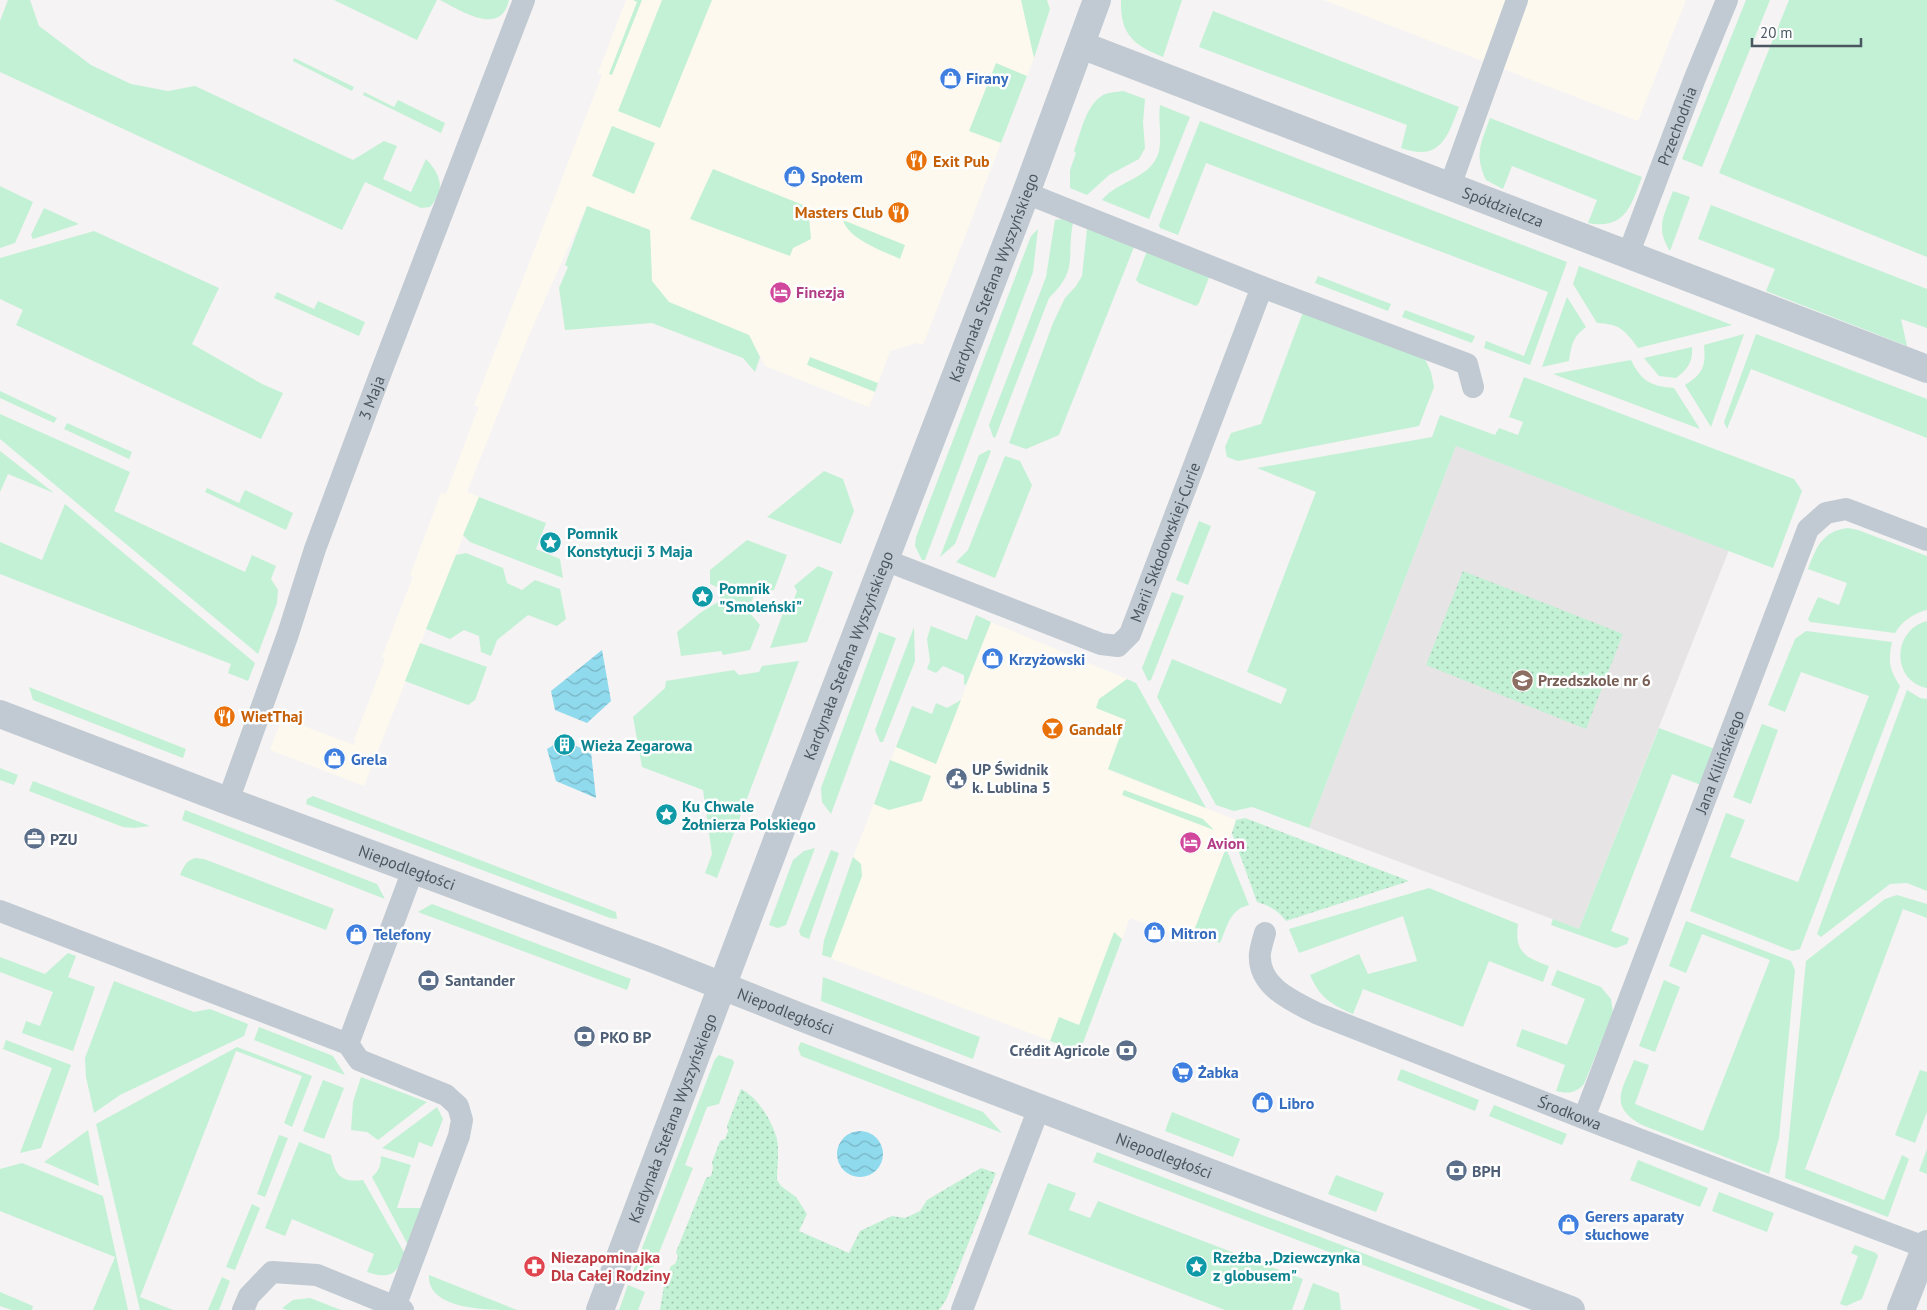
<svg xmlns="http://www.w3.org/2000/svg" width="1927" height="1310" viewBox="0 0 1927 1310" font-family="'PT Sans',sans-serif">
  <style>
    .commercial { fill: #fdf9ef }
    .education { fill: #e6e4e5 }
    .green { fill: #c3f1d5 }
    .park { fill: url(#park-dots) }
    .water { fill: url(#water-waves) }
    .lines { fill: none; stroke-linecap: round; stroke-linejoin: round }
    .lane { stroke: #c1cad2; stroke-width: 22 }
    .street { stroke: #c1cad2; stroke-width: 28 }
    .labels { text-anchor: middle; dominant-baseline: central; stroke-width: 5; stroke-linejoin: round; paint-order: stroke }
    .shop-label { font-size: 16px; font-weight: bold; fill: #366cbe; stroke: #fff; text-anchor: start }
    .street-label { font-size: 16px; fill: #4a5661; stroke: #fff }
    .food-label { font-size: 16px; font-weight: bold; fill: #c56008; stroke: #fff; text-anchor: start }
    .hotel-label { font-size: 16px; font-weight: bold; fill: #b23c85; stroke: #fff; text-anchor: start }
    .culture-label { font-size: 16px; font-weight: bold; fill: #0d838f; stroke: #fff; text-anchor: start }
    .education-label { font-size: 16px; font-weight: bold; fill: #785e54; stroke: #fff; text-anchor: start }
    .service-label { font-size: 16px; font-weight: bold; fill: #4e5e75; stroke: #fff; text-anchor: start }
    .health-label { font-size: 16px; font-weight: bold; fill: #be3a42; stroke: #fff; text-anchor: start }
  </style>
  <defs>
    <pattern id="park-dots" width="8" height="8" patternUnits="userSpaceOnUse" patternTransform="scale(1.25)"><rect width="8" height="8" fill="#c3f1d5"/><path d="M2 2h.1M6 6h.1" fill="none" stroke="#a0c6b0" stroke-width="1.8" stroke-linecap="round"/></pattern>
    <pattern id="water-waves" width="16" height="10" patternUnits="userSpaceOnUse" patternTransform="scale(1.25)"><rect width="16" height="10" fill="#90daee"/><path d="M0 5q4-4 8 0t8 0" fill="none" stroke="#78b4c4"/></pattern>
  </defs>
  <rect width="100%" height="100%" fill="#f5f3f3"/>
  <!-- commercial -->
  <path class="commercial" d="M 626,0 L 1047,0 L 1050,9 L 1034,58 L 923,345 L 917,343 L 890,351 L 869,407 L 765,366 L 749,335 L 669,302 L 652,281 L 650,230 L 587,206 L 530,333 L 467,492 L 479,497 L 364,786 L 270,750 L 282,718 L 354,745 L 356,741 L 354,740 L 385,659 L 382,657 L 413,576 L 410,575 L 441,493 L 446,494 L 475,416 L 479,407 L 474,405 L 602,75 L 598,73 Z
    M 1324,0 L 1686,0 L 1638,121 Z
    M 991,622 L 1127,679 L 1127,720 L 1108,770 L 1236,820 L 1191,941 L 1130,918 L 1083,1043 L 1070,1048 L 822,955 L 824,940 L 853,857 L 896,747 L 936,764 Z"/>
  <!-- education -->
  <path class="education" d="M 1456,446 L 1729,550 L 1579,929 L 1309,828 Z"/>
  <!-- green -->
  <path class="green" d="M 8,0 L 30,0 L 39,26 L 91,65 L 131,84 L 168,91 L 195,86 L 353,160 L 384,141 L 397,146 L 383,179 L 411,192 L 426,159 C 441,175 446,189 430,207 L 421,208 L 365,182 L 342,230 L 0,72 L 0,21 Z
    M 334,0 L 437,0 L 417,40 Z
    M 440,0 L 509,0 C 501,38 460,10 440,0 Z
    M 633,0 L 642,0 L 612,75 L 609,74 L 637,2 Z
    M 662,0 L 712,0 L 660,128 L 618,111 Z
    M 1021,0 L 1047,0 L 1050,9 L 1034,58 Z
    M 1121,0 L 1182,0 L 1163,57 C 1133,45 1120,34 1121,0 Z
    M 1746,0 L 1770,0 L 1702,167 L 1682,159 Z
    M 1789,0 L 1927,0 L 1927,257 L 1719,173 Z
    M 1213,11 L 1459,107 C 1447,138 1440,162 1401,148 L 1407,125 L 1199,47 Z
    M 294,58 L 354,87 L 352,91 L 293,61 Z
    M 996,63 L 1027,76 L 1001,143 L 969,131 Z
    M 1123,91 L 1145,99 L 1143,122 L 1145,148 L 1139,159 L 1109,175 L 1087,195 L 1070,188 L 1070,170 L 1076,153 L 1074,151 C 1081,133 1085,106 1103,95 C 1109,92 1117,92 1123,91 Z
    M 364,92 L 394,107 L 398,100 L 445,123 L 441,133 L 363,95 Z
    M 1160,105 L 1190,117 L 1149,219 L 1102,200 C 1118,180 1152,179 1159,151 C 1162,136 1158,120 1160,105 Z
    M 1490,118 L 1642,177 C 1631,206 1625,230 1588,223 L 1597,200 L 1512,166 L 1503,189 L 1486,180 C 1474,155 1481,143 1490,118 Z
    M 1200,121 L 1567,262 L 1530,365 L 1484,348 L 1486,341 L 1524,356 L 1548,292 L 1206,163 L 1178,235 L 1160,228 L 1159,225 Z
    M 612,126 L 655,143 L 634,194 L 592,176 Z
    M 713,169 L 808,207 L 811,239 L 793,248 L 790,256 L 690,219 Z
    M 0,186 L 33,202 L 15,243 L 0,248 Z
    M 1673,191 L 1690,197 L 1670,251 C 1655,227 1664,216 1673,191 Z
    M 1711,205 L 1927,289 L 1927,328 L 1901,319 L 1907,346 L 1766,291 L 1775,269 L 1698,239 Z
    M 587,206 L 650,230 L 652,281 L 669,302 L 749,335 L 760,357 L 755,372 L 743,358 L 652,323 L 565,330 L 559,288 L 568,267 L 565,265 Z
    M 44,208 L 79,224 L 33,239 L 31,235 Z
    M 1062,219 L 1073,223 C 1066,259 1079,269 1049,298 L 995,438 L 993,437 L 989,425 L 1046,277 L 1055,220 Z
    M 843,220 L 905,245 L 900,259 C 883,251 848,239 843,220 Z
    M 1038,229 L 1033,272 L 925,560 L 922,560 L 915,546 L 916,537 L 1031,236 Z
    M 1087,229 L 1134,247 L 1059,435 L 1026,449 L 1009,443 L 1053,323 L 1065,298 L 1076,286 L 1082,276 Z
    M 94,231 L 219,288 L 192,344 L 262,384 L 283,393 L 261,439 L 16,325 L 23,310 L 0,299 L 0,258 Z
    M 1147,251 L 1210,275 L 1199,303 L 1196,306 L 1139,283 L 1136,280 Z
    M 1579,266 L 1732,325 L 1638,348 C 1625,330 1620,324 1597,323 L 1573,284 Z
    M 1318,276 L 1391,304 L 1388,311 L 1315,283 Z
    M 277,292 L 314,309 L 318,301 L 365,322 L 359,336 L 274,298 Z
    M 1567,297 L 1586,327 C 1572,338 1572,344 1569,361 L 1542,367 Z
    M 1405,310 L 1475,336 L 1472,343 L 1402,317 Z
    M 1303,312 L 1410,350 L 1426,361 L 1431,372 L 1434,387 L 1419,426 L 1238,461 L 1227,457 L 1225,447 L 1231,433 L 1261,424 Z
    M 1744,334 L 1711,427 L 1685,385 C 1703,374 1706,366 1704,345 Z
    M 1756,334 L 1927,399 L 1927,438 L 1751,369 L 1727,429 L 1724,422 Z
    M 1692,347 C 1693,362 1688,369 1676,378 L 1659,376 L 1644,358 Z
    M 810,357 L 878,383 L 875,392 L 807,365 Z
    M 1631,360 C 1642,382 1651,386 1674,388 L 1700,429 L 1553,374 Z
    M 1524,377 L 1794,479 L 1802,491 L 1773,568 L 1456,446 L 1309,828 L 1252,807 L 1234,811 L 1216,805 L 1157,697 L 1172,659 L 1281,704 L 1287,689 L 1247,672 L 1316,492 L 1257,468 L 1432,437 L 1440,415 L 1495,435 L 1499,428 L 1518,435 L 1523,422 L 1509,417 Z
    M 0,391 L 57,418 L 54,423 L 0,398 Z
    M 0,414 L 130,472 L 114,511 L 245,572 L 252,555 L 276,566 L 271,579 L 278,590 L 277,603 L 258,654 L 0,439 Z
    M 67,423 L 132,452 L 129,459 L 64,429 Z
    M 989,450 L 991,451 L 955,544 L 940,557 L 979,455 Z
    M 0,451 L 54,493 L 8,474 L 0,492 Z
    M 1005,456 L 1020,461 L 1032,485 L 995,578 L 956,562 L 968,550 Z
    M 824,471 L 843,479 L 854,511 L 841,544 L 767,517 Z
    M 207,488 L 239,503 L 245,490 L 293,513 L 286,530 L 205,492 Z
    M 479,497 L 546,523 L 536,549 L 560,559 L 563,578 L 470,542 L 463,535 Z
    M 65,504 L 255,663 L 248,681 L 228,673 L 231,664 L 0,574 L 0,542 L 42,560 Z
    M 1199,521 L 1211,526 L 1188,585 L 1176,580 Z
    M 1848,528 L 1858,530 L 1927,556 L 1927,610 C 1914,613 1902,621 1895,633 L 1810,622 L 1808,619 L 1818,597 L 1839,605 L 1847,583 L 1808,569 C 1816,548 1822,531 1848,528 Z
    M 747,540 L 787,555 L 774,590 L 755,593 L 748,611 L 760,625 L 750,650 L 723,655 L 721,651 L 681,656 L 677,632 L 700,613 L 718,602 L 724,590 L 710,584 L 710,570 Z
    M 466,553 L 503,568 L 507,583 L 522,590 L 535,580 L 560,589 L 566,619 L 557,626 L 528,615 L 497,640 L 491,656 L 481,652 L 479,636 L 464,630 L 450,639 L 426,629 L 456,555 Z
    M 818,566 L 833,572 L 807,642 L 770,648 L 783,613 L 789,614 L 797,591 L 794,586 Z
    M 1172,592 L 1184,596 L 1151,680 L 1148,681 L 1142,668 Z
    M 976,615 L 991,622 L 966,685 L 964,684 L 964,675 L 943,666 L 936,673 L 927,669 L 930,661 L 927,639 L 931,626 L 967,640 Z
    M 1927,621 L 1927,688 C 1891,681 1892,630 1927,621 Z
    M 914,627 L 915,661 L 883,742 L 880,742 L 875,730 Z
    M 1806,631 L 1892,642 C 1888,662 1889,669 1900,686 L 1800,949 L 1792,951 L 1690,911 L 1726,813 L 1745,820 L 1730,857 L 1798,882 L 1869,696 L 1801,672 L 1785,712 L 1768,705 L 1795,639 Z
    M 879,632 L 896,638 L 831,814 L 822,802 L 821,788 Z
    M 420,643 L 487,667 L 475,700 L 468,705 L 405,681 Z
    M 799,661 L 717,878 L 705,873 L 712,854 L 703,790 L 642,767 L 633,717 L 665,688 L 666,681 L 734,670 L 739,675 L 759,672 L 762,666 Z
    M 1127,679 L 1136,683 L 1206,808 L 1108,769 L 1126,720 L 1096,708 L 1099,699 Z
    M 29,687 L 186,749 L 183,758 L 33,700 Z
    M 1907,690 L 1920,698 L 1927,699 L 1927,891 L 1907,883 L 1890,884 L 1821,937 L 1817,934 Z
    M 961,700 L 936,764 L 896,747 L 912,706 L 932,714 L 936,703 L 947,708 Z
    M 1762,724 L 1778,730 L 1751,804 L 1733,797 Z
    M 1659,728 L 1715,749 L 1701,785 L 1672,774 L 1611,931 L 1629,938 L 1627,944 L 1616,948 L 1551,925 L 1553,919 L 1579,929 Z
    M 890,760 L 931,776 L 922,801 L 889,810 L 874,804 Z
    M 0,768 L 18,775 L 14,785 L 0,780 Z
    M 33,781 L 150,826 L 134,828 L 123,827 L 29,791 Z
    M 1124,790 L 1203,819 L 1214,830 L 1122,795 Z
    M 313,796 L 616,912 L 617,919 L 610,918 L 306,804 L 307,799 Z
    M 185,810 L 377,884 L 385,899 L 182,820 Z
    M 815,848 L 786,925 L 778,928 L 769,925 L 793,860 L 804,851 Z
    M 1226,848 L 1249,905 C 1230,909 1227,927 1220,943 L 1193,933 Z
    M 831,850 L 839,853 L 809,939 L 801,936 L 799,931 Z
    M 853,857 L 861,864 L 862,876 L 831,958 L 822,955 L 824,940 Z
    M 195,858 L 204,859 L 334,909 L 326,930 L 180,875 C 184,866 186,861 195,858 Z
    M 1429,888 L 1518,924 C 1514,952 1525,957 1549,966 L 1543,982 L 1489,961 L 1463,1027 L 1363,989 L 1353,1014 C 1331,1004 1320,998 1310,975 L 1359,954 L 1368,974 L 1417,961 L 1403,916 L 1299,953 L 1289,929 Z
    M 1897,895 L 1927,904 L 1927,918 L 1903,909 L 1805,1169 L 1884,1200 L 1902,1155 L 1909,1159 L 1888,1217 L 1785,1178 L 1806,961 L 1885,899 Z
    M 432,904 L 631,979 L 627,990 L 418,912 Z
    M 1686,921 L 1791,961 L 1795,970 L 1779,1138 L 1769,1174 L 1642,1125 C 1607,1106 1623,1089 1634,1060 L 1649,1065 L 1635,1104 L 1703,1131 L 1770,960 L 1702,934 L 1686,973 L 1669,966 Z
    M 1114,932 L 1122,939 L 1083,1043 L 1070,1048 L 1050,1041 L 1059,1017 L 1079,1025 Z
    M 68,953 L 76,956 L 68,977 L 95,987 L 73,1051 L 22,1033 L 26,1021 L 40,1026 L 53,992 L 0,972 L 0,957 L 45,974 Z
    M 1557,970 L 1601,987 L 1611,999 L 1613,1013 L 1584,1084 C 1576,1093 1568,1094 1556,1091 L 1565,1065 L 1516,1046 L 1522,1029 L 1567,1045 L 1585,999 L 1551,985 Z
    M 823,977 L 980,1037 L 973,1059 L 821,1001 Z
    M 1664,980 L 1680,987 L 1655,1052 L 1639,1046 Z
    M 114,981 L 194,1012 L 210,1009 L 248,1024 L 244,1036 L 120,1095 L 94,1113 L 86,1077 L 85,1058 Z
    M 259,1027 L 333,1056 L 345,1075 L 254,1040 Z
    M 6,1040 L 71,1065 L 41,1148 L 20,1153 L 52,1068 L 3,1049 Z
    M 801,1042 L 983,1112 L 1002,1133 L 801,1056 L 798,1048 Z
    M 237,1047 L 312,1076 L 292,1127 L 284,1123 L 302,1076 L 236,1051 L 140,1297 L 173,1310 L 140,1310 L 96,1124 Z
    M 719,1055 L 733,1060 L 734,1063 L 719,1104 L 707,1107 L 685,1165 L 693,1168 L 648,1280 L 632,1274 L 715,1059 Z
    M 1401,1069 L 1479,1100 L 1475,1111 L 1397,1080 Z
    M 1920,1070 L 1927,1072 L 1927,1112 L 1915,1143 L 1895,1135 Z
    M 361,1077 L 427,1102 L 378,1140 L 367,1132 L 351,1130 L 353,1102 Z
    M 323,1080 L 344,1088 L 324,1139 L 303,1131 Z
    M 1494,1105 L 1567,1134 L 1562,1145 L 1489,1116 Z
    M 437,1107 L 443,1119 L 432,1147 L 419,1142 L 414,1158 L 382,1148 Z
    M 1172,1112 L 1240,1139 L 1233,1157 L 1165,1131 Z
    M 88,1130 L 99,1186 L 44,1162 Z
    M 279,1135 L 288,1138 L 265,1197 L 257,1194 Z
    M 299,1142 L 331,1155 C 335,1175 341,1183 363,1180 L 405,1254 C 396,1276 389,1279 367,1272 L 374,1254 L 292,1219 L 285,1236 L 265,1228 Z
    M 1927,1149 L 1927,1174 L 1919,1171 Z
    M 1097,1152 L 1512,1310 L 1481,1310 L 1093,1162 Z
    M 381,1156 L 411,1165 L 397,1208 L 423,1208 L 408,1245 L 372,1177 C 379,1171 381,1165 381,1156 Z
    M 1638,1160 L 1708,1188 L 1700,1207 L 1630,1180 Z
    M 22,1163 L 103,1196 L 128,1310 L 93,1310 L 115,1257 L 0,1211 L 0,1169 Z
    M 1336,1175 L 1384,1193 L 1376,1212 L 1328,1194 Z
    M 1048,1183 L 1076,1193 L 1069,1210 L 1090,1218 L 1098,1201 L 1303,1279 L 1292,1310 L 1225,1310 L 1028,1234 Z
    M 1719,1192 L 1774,1213 L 1767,1232 L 1712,1211 Z
    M 252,1204 L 260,1208 L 235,1270 L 226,1267 Z
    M 1855,1245 L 1876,1253 L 1878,1256 L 1862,1299 L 1846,1306 L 1840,1304 L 1858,1256 L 1851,1253 Z
    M 429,1275 L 517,1310 C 489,1310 427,1310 429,1275 Z
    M 222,1277 L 230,1281 L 219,1310 L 208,1310 Z
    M 1313,1283 L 1339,1293 L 1341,1310 L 1303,1310 Z
    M 628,1285 L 645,1292 L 638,1310 L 619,1310 Z
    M 0,1292 L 33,1306 L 32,1310 L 12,1310 L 0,1306 Z
    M 310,1298 L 341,1310 L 287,1310 L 282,1308 L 293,1300 Z"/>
  <!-- park -->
  <path class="park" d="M 1463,571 L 1623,634 L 1586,729 L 1426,665 Z
    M 1245,818 L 1409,881 L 1286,921 C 1277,910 1270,906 1257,902 L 1232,833 L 1236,820 Z
    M 741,1089 C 757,1097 771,1119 776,1136 C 780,1147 777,1167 777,1180 L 781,1186 L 796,1197 L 807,1214 L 799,1231 L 849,1253 L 860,1231 L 892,1216 L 905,1218 L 920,1211 L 927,1200 L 981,1168 L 996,1173 L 946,1300 L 939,1310 L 660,1310 L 665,1279 L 671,1266 L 675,1264 L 678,1257 L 676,1252 L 706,1178 L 711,1176 L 713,1168 L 712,1162 L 720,1141 L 725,1139 L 728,1131 L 727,1126 Z"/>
  <!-- water -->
  <path class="water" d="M 602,650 L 611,701 L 587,723 L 555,710 L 551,691 Z
    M 562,740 L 559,746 L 568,750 L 571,744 L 591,752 L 596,798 L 556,781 L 547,749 Z
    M837 1154a23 23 0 1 1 46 0a23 23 0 1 1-46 0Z"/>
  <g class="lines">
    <!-- lane -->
    <g class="lane">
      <path d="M 1450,186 L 1517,0"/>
      <path id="s1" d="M 1628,255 L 1695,78 L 1727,0"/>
      <path d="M 1262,287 L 1467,364 L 1473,387"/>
      <path id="s2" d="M 885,560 L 1101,644 L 1118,646 L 1130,634 L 1262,287 L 1026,193"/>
      <path id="s3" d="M 228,801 L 288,634 L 315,549 L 378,380 L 524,0"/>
      <path d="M 0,911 L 348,1044"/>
      <path id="s4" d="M 1265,933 C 1263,940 1261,946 1260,953 C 1257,986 1292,1001 1316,1013 L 1604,1126 L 1927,1248"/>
      <path d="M 348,1044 L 359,1060 L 446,1095 L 458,1106 L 462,1120 L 459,1136 L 395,1307"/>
      <path d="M 348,1044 L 413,870"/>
      <path id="s5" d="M 1584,1118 L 1808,529 L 1826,513 L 1846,509 L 1927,540"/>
      <path d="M 243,1310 L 249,1296 L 272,1272 L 317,1275 L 403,1310"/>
      <path d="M 962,1310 L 1039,1108"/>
    </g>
    <!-- street -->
    <g class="street">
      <path id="s6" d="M 1081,45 L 1927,369"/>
      <path id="s7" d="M 0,714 L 228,801 L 654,959 L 803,1018 L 1571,1310"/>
      <path id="s8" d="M 600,1310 L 787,814 L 1026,193 L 1097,0"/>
      <path d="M 1901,1310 L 1927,1244"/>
    </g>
  </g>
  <!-- icons -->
  <defs>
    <symbol id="shop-disc" viewBox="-11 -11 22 22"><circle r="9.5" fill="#3f7fe0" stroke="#fff"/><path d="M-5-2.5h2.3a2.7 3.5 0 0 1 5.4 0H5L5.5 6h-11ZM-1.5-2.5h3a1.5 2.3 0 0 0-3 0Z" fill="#fff"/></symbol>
    <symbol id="restaurant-disc" viewBox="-11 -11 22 22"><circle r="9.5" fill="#e8710a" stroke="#fff"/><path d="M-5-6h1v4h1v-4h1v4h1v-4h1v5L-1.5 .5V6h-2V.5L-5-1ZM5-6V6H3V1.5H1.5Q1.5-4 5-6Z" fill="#fff"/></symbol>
    <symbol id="hotel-disc" viewBox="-11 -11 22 22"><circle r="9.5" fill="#d1479c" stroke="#fff"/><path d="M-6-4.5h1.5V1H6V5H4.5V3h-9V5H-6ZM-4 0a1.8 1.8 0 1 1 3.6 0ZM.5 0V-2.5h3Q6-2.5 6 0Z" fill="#fff"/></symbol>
    <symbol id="sight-disc" viewBox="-11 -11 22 22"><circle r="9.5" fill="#0f9aa8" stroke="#fff"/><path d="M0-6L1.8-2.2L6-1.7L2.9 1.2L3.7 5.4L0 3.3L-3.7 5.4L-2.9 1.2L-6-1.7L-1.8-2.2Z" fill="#fff"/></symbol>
    <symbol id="school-disc" viewBox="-11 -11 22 22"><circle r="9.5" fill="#8d6e63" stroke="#fff"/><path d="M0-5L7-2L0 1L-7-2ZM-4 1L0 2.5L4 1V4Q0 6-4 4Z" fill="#fff"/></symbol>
    <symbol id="bar-disc" viewBox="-11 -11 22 22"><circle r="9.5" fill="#e8710a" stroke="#fff"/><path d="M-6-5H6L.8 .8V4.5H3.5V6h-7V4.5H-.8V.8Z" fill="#fff"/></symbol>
    <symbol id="building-disc" viewBox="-11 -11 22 22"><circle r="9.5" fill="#0f9aa8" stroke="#fff"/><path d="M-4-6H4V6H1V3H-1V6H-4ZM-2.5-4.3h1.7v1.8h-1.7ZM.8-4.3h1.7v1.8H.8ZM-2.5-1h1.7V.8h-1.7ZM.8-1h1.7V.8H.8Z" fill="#fff"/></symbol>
    <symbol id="civic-disc" viewBox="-11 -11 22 22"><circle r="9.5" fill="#5c6f8a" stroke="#fff"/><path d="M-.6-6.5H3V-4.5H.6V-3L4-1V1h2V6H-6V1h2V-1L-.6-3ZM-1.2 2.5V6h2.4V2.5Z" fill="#fff"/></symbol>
    <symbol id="office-disc" viewBox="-11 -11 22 22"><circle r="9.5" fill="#5c6f8a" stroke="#fff"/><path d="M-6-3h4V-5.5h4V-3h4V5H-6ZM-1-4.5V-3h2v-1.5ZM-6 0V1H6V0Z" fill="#fff"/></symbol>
    <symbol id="bank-disc" viewBox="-11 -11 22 22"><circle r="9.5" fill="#5c6f8a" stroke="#fff"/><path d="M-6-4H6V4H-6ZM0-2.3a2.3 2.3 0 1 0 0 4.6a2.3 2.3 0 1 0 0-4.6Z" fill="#fff"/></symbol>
    <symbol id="supermarket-disc" viewBox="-11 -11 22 22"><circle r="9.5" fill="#3f7fe0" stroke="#fff"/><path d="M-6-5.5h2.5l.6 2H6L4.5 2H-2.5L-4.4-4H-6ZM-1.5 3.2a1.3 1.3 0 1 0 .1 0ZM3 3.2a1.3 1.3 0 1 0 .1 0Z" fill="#fff"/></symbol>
    <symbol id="pharmacy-disc" viewBox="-11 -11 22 22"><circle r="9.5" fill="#e0444e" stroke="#fff"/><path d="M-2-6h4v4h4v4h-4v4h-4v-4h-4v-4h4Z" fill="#fff"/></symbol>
  </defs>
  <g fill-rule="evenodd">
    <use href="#shop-disc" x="938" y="66" width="25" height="25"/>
    <use href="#restaurant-disc" x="904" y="148" width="25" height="25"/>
    <use href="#shop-disc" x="782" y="164" width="25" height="25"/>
    <use href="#restaurant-disc" x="886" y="200" width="25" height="25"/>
    <use href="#hotel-disc" x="768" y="280" width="25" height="25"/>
    <use href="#sight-disc" x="538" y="530" width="25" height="25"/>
    <use href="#sight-disc" x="690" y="584" width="25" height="25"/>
    <use href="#shop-disc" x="980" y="646" width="25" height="25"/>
    <use href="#school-disc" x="1510" y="668" width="25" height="25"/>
    <use href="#restaurant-disc" x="212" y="704" width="25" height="25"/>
    <use href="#bar-disc" x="1040" y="716" width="25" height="25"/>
    <use href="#building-disc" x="552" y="732" width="25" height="25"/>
    <use href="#shop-disc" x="322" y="746" width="25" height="25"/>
    <use href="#civic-disc" x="944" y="766" width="25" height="25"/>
    <use href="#sight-disc" x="654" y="802" width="25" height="25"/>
    <use href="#office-disc" x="22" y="826" width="25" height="25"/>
    <use href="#hotel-disc" x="1178" y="830" width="25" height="25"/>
    <use href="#shop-disc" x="1142" y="920" width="25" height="25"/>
    <use href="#shop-disc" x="344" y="922" width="25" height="25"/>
    <use href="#bank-disc" x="416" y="968" width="25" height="25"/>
    <use href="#bank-disc" x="572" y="1024" width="25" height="25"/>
    <use href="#bank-disc" x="1114" y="1038" width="25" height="25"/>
    <use href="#supermarket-disc" x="1170" y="1060" width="25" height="25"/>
    <use href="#shop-disc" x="1250" y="1090" width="25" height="25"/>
    <use href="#bank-disc" x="1444" y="1158" width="25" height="25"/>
    <use href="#shop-disc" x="1556" y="1212" width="25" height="25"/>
    <use href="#pharmacy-disc" x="522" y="1254" width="25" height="25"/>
    <use href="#sight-disc" x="1184" y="1254" width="25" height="25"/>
  </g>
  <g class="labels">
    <!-- shop labels -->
    <g class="shop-label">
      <text x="966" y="78">Firany</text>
      <text x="811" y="177">Społem</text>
      <text x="1009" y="659">Krzyżowski</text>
      <text x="351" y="759">Grela</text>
      <text x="1171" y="933">Mitron</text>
      <text x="373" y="934">Telefony</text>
      <text x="1198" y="1072">Żabka</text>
      <text x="1279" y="1103">Libro</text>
      <text x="1585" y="1216">Gerers aparaty<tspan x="1585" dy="18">słuchowe</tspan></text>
    </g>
    <!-- street labels -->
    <g class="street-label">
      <text stroke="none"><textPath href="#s1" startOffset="138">Przechodnia</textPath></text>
      <text stroke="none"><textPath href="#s6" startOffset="452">Spółdzielcza</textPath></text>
      <text stroke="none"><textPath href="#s8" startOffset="1105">Kardynała Stefana Wyszyńskiego</textPath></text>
      <text stroke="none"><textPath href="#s3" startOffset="428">3 Maja</textPath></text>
      <text stroke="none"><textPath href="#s2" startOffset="364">Marii Skłodowskiej-Curie</textPath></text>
      <text stroke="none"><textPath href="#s8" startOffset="700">Kardynała Stefana Wyszyńskiego</textPath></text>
      <text stroke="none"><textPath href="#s5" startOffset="381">Jana Kilińskiego</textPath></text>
      <text stroke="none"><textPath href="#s7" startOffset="435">Niepodległości</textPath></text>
      <text stroke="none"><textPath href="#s7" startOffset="840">Niepodległości</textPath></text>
      <text stroke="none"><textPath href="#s4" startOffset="381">Środkowa</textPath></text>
      <text stroke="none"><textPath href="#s8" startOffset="205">Kardynała Stefana Wyszyńskiego</textPath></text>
      <text stroke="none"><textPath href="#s7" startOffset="1245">Niepodległości</textPath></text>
    </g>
    <!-- food labels -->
    <g class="food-label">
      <text x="933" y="161">Exit Pub</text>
      <text x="883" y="212" text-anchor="end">Masters Club</text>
      <text x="241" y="716">WietThaj</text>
      <text x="1069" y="729">Gandalf</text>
    </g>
    <!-- hotel labels -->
    <g class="hotel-label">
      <text x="796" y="292">Finezja</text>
      <text x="1207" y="843">Avion</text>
    </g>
    <!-- culture labels -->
    <g class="culture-label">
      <text x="567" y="533">Pomnik<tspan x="567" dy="18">Konstytucji 3 Maja</tspan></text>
      <text x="719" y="588">Pomnik<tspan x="719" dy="18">"Smoleński"</tspan></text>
      <text x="581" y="745">Wieża Zegarowa</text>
      <text x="682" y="806">Ku Chwale<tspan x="682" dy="18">Żołnierza Polskiego</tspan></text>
      <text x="1213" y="1257">Rzeźba ,,Dziewczynka<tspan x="1213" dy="18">z globusem"</tspan></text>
    </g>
    <!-- education labels -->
    <g class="education-label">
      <text x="1538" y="680">Przedszkole nr 6</text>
    </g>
    <!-- service labels -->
    <g class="service-label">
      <text x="972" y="769">UP Świdnik<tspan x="972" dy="18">k. Lublina 5</tspan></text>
      <text x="50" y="839">PZU</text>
      <text x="445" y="980">Santander</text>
      <text x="600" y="1037">PKO BP</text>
      <text x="1110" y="1050" text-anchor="end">Crédit Agricole</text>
      <text x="1472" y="1171">BPH</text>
    </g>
    <!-- health labels -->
    <g class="health-label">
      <text x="551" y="1257">Niezapominajka<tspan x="551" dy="18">Dla Całej Rodziny</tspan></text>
    </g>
  </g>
  <!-- scale -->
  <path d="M1752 38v8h109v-8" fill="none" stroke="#4a5661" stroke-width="2.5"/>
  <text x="1760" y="38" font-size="15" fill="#4a5661" stroke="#ffffff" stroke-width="4" paint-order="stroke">20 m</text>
</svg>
